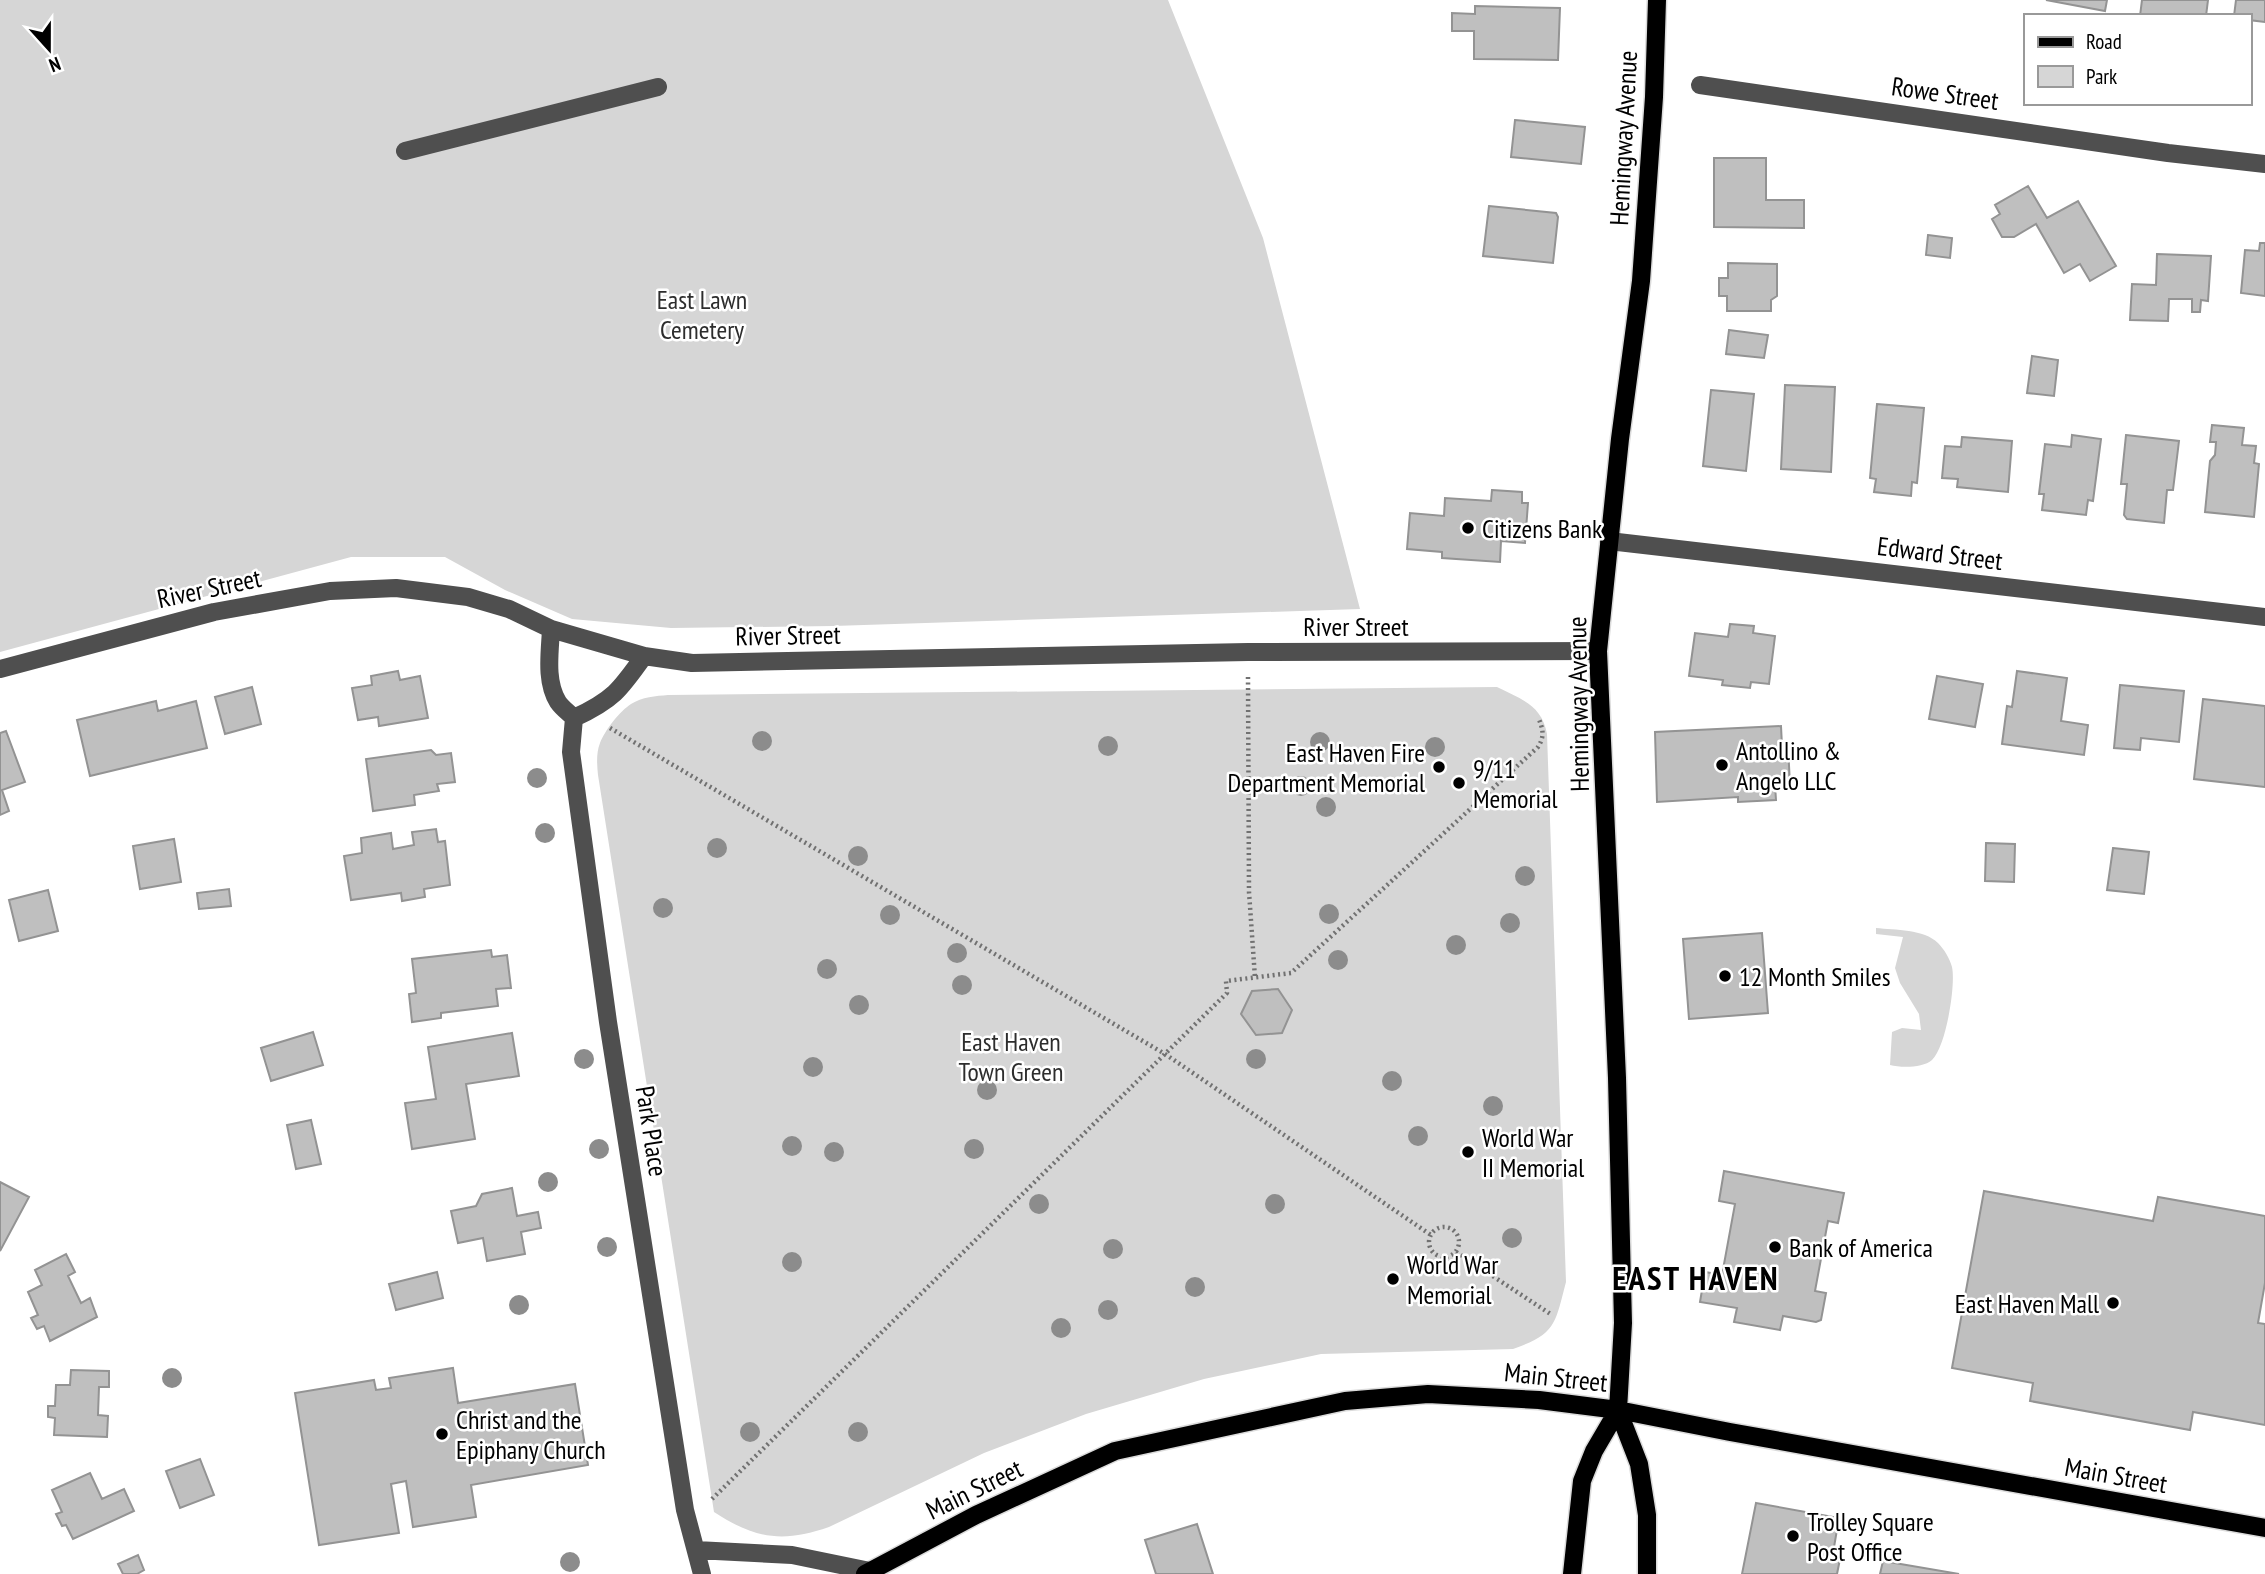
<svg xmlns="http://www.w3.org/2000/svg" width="2265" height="1574" viewBox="0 0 2265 1574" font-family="'PT Sans Narrow',sans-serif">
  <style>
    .green { fill: #d6d6d6 }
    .building { fill: #bfbfbf; stroke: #939393; stroke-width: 2 }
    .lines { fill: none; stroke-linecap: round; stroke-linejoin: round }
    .major-casing { stroke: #dbdbdb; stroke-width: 21 }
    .path { stroke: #717171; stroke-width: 4.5; stroke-dasharray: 2 3.5; stroke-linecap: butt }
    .minor { stroke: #4f4f4f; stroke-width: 18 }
    .major { stroke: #000; stroke-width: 18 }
    .tree { fill: #8c8c8c }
    .poi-dot { fill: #000; stroke: #fff; stroke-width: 2.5 }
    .labels { text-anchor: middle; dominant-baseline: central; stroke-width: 5; stroke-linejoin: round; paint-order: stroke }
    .street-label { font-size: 26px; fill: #000; stroke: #fff }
    .park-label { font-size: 26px; fill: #2d2d2d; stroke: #fff }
    .poi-label { font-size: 26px; fill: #000; stroke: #fff; text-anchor: start }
    .district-label { font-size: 33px; font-weight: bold; letter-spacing: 2px; fill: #000; stroke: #fff }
  </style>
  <rect width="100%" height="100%" fill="#fff"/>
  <!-- green -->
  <path class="green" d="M 0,0 L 1168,0 L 1263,238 L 1360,609 L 833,626 L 671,628 L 572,619 L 505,590 L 445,557 L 351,557 L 0,652 Z
    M 1497,687 C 1521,699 1542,705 1547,734 L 1566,1282 C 1555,1324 1556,1334 1513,1349 L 1321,1354 L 1204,1379 L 1086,1414 L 984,1453 L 829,1527 C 783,1543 755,1539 714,1512 L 598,775 C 597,765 596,753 600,743 C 605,730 620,711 631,704 C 642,697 656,696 668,695 Z
    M 1876,928 C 1895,930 1924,929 1938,943 C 1944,949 1950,959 1952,967 C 1956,985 1946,1047 1932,1060 C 1923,1068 1901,1068 1890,1065 L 1892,1032 L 1902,1028 L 1921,1030 L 1919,1014 L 1900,983 L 1895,968 L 1903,937 L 1876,934 Z"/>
  <!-- building -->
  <path class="building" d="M 2046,0 L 2107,0 L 2105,11 Z
    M 2142,0 L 2208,0 L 2206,16 L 2140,16 Z
    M 2236,0 L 2265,0 L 2265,22 L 2249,20 L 2249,16 L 2234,16 Z
    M 1475,6 L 1560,8 L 1558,60 L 1474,59 L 1474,31 L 1452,31 L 1452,13 L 1475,14 Z
    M 1515,120 L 1585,127 L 1581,164 L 1511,157 Z
    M 1714,158 L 1766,158 L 1766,200 L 1804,200 L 1804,228 L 1714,227 Z
    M 2028,186 L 2047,218 L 2078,201 L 2116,266 L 2090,281 L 2080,264 L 2064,273 L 2036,224 L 2014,237 L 2002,237 L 1992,219 L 2000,214 L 1995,205 Z
    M 1489,206 L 1556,213 L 1558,217 L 1553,263 L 1483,256 Z
    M 1928,235 L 1952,238 L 1950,258 L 1926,255 Z
    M 2260,243 L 2265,243 L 2265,296 L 2241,293 L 2245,250 L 2259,251 Z
    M 2157,254 L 2211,256 L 2208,301 L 2201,300 L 2200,312 L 2192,312 L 2192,299 L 2169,299 L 2168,321 L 2130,320 L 2132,284 L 2156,285 Z
    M 1728,263 L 1777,264 L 1777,296 L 1771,300 L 1771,311 L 1727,311 L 1727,296 L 1719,296 L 1719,278 L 1728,278 Z
    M 1729,330 L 1768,335 L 1764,358 L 1726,354 Z
    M 2032,356 L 2058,360 L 2054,396 L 2027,393 Z
    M 1785,385 L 1835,387 L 1831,472 L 1781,469 Z
    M 1711,390 L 1754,394 L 1746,471 L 1703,466 Z
    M 1877,404 L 1924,408 L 1917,483 L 1912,482 L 1911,496 L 1874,492 L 1876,479 L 1870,478 Z
    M 2212,425 L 2244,428 L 2242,445 L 2256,446 L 2254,463 L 2259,464 L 2254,517 L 2205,512 L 2210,461 L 2215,455 L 2216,442 L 2210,442 Z
    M 2072,435 L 2101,439 L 2093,501 L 2088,500 L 2086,515 L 2042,510 L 2044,494 L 2039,494 L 2045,444 L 2071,447 Z
    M 2126,435 L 2179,441 L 2173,490 L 2167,490 L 2164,523 L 2127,519 L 2124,515 L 2127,484 L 2121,484 Z
    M 1962,437 L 2012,441 L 2008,492 L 1957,487 L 1958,479 L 1942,478 L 1945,446 L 1961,447 Z
    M 1492,490 L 1522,492 L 1522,503 L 1528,503 L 1525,543 L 1501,541 L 1500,562 L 1442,558 L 1442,552 L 1407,549 L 1410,513 L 1444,516 L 1445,498 L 1491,501 Z
    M 1730,624 L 1754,626 L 1753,633 L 1775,636 L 1769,684 L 1751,682 L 1750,688 L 1722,685 L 1723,680 L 1689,676 L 1695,633 L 1728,637 Z
    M 398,671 L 400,680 L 420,676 L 428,718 L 379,726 L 378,717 L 358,720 L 352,688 L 372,685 L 371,676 Z
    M 2017,671 L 2067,678 L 2061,721 L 2088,725 L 2084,755 L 2002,744 L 2007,706 L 2012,707 Z
    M 1937,676 L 1983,684 L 1975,727 L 1929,719 Z
    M 2120,685 L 2184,691 L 2179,742 L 2141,738 L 2140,750 L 2114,748 Z
    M 252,687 L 261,724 L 225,734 L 215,697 Z
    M 2203,699 L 2265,706 L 2265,787 L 2194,779 Z
    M 156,701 L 158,711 L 196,701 L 207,748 L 90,776 L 77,720 Z
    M 1781,726 L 1782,746 L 1788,746 L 1790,785 L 1775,785 L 1776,800 L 1738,802 L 1738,797 L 1657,802 L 1655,732 Z
    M 6,731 L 25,782 L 2,790 L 9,811 L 0,815 L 0,733 Z
    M 431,750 L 436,755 L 451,753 L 455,782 L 437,784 L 439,791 L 414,795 L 415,805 L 373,811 L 366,759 Z
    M 436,829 L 438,842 L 445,841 L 450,885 L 424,889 L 425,897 L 402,901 L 401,893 L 351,900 L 344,856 L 362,853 L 361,838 L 391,833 L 393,849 L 414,845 L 412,832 Z
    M 174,839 L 181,882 L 140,889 L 133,846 Z
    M 1986,843 L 2015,844 L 2014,882 L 1985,881 Z
    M 2113,848 L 2149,852 L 2144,894 L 2107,890 Z
    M 229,889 L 231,906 L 199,909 L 197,893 Z
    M 48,890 L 58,931 L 19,941 L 9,900 Z
    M 1762,933 L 1768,1013 L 1689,1019 L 1683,939 Z
    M 491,950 L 492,957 L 507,955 L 511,988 L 496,989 L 498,1006 L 441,1013 L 441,1018 L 412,1022 L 409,994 L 416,993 L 412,959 Z
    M 1278,989 L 1292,1010 L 1282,1033 L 1256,1035 L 1241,1014 L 1252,991 Z
    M 313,1032 L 323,1065 L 271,1081 L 261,1048 Z
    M 512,1033 L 519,1076 L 466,1084 L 475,1139 L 412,1149 L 405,1103 L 436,1099 L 428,1047 Z
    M 311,1120 L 321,1164 L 296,1169 L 287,1125 Z
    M 1724,1171 L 1844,1193 L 1838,1223 L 1828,1221 L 1815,1291 L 1826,1293 L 1821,1320 L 1816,1322 L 1783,1316 L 1780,1330 L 1734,1322 L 1737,1308 L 1700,1302 L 1705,1272 L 1722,1275 L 1735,1204 L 1719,1201 Z
    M 0,1182 L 29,1197 L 0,1251 Z
    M 512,1188 L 517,1216 L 538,1212 L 541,1228 L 521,1232 L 525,1254 L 487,1261 L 483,1238 L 458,1243 L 451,1211 L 476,1206 L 482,1194 Z
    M 1984,1191 L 2153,1221 L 2158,1197 L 2265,1216 L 2265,1283 L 2258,1323 L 2265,1324 L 2265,1425 L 2193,1412 L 2190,1430 L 2030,1401 L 2033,1383 L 1952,1368 Z
    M 66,1254 L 75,1272 L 68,1276 L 81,1303 L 90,1298 L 97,1317 L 50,1341 L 44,1326 L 37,1329 L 31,1318 L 38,1315 L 28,1292 L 42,1285 L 35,1270 Z
    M 437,1272 L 443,1298 L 396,1310 L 389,1284 Z
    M 453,1368 L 458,1403 L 575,1384 L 588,1465 L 471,1485 L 476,1517 L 413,1527 L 406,1481 L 391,1484 L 399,1533 L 319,1545 L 295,1393 L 374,1380 L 376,1390 L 391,1388 L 389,1378 Z
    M 71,1370 L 109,1371 L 109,1387 L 99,1387 L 98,1415 L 108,1416 L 107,1437 L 54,1435 L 55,1418 L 48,1417 L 48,1406 L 55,1406 L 56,1385 L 70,1385 Z
    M 200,1459 L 214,1495 L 180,1508 L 166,1471 Z
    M 90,1473 L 102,1499 L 124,1489 L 134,1511 L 73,1539 L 66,1525 L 62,1526 L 56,1514 L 62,1512 L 52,1490 Z
    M 1756,1503 L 1839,1518 L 1833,1553 L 1841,1554 L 1837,1574 L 1742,1574 Z
    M 1197,1524 L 1213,1574 L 1156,1574 L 1145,1540 Z
    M 138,1555 L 144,1570 L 137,1574 L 123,1574 L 118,1564 Z
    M 1883,1561 L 1959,1574 L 1880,1574 Z"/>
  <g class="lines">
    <defs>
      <path id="major" d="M 865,1574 L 976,1515 L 1115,1451 L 1345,1401 L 1428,1394 L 1539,1400 L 1618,1410 L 1730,1432 L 2265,1528
        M 1572,1574 L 1582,1481 L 1594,1451 L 1618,1410
        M 1647,1574 L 1647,1515 L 1639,1464 L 1618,1410 L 1623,1323 L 1617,1078 L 1598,651 L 1620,439 L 1641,281 L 1654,97 L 1657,0"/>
    </defs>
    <!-- major casing -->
    <use href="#major" class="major-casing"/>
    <!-- path -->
    <path class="path" d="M 1248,677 L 1249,892 L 1255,978
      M 610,728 L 1165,1054 L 1431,1235
      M1429 1242a15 15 0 1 1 30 0a15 15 0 1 1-30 0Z
      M 1456,1252 L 1552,1315
      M 712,1499 L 1227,993 L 1226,981 L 1291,973 L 1538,747 C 1545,736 1543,729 1538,717"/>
    <!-- minor -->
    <path class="minor" d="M 1700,85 L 2168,153 L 2265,164
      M 405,151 L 658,87
      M 1609,541 L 2265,617
      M 551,629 C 550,652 545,681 558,702 C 562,708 569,713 574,718
      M 644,656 C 620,690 613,700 574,718 L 571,752 L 608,1022 L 685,1510 L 702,1574
      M 0,669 L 214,612 L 330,591 L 396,588 L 468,597 L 509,609 L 551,629 L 644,656 L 692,663 L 1248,652 L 1598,651
      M 696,1550 L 792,1555 L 870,1571"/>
    <!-- major -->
    <use href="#major" class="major"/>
  </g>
  <!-- trees -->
  <g class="tree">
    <circle cx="762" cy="741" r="10"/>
    <circle cx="1320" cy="742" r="10"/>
    <circle cx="1108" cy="746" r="10"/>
    <circle cx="1435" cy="747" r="10"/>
    <circle cx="537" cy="778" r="10"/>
    <circle cx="1301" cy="786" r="10"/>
    <circle cx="1326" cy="807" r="10"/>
    <circle cx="545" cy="833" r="10"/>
    <circle cx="717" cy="848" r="10"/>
    <circle cx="858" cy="856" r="10"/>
    <circle cx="1525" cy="876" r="10"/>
    <circle cx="663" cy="908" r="10"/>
    <circle cx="1329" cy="914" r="10"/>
    <circle cx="890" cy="915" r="10"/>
    <circle cx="1510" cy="923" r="10"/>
    <circle cx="1456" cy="945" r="10"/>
    <circle cx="957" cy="953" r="10"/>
    <circle cx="1338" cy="960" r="10"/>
    <circle cx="827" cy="969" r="10"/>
    <circle cx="962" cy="985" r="10"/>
    <circle cx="859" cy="1005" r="10"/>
    <circle cx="584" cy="1059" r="10"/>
    <circle cx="1256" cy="1059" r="10"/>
    <circle cx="813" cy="1067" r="10"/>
    <circle cx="1392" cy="1081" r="10"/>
    <circle cx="987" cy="1090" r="10"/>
    <circle cx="1493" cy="1106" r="10"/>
    <circle cx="1418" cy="1136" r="10"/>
    <circle cx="792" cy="1146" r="10"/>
    <circle cx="599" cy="1149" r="10"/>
    <circle cx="974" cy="1149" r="10"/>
    <circle cx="834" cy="1152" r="10"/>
    <circle cx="548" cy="1182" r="10"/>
    <circle cx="1039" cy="1204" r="10"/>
    <circle cx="1275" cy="1204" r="10"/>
    <circle cx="1512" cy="1238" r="10"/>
    <circle cx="607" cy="1247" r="10"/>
    <circle cx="1113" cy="1249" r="10"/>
    <circle cx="792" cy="1262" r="10"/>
    <circle cx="1195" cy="1287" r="10"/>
    <circle cx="519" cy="1305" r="10"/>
    <circle cx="1108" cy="1310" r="10"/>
    <circle cx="1061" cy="1328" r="10"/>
    <circle cx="172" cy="1378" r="10"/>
    <circle cx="750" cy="1432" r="10"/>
    <circle cx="858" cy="1432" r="10"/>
    <circle cx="570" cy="1562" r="10"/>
  </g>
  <!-- markers -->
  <g class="poi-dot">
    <circle cx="1468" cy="528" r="7"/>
    <circle cx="1722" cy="765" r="7"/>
    <circle cx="1439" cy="767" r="7"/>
    <circle cx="1459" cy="783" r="7"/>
    <circle cx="1725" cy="976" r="7"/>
    <circle cx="1468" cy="1152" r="7"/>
    <circle cx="1775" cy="1247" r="7"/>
    <circle cx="1393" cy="1279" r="7"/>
    <circle cx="2113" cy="1303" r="7"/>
    <circle cx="442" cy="1434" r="7"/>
    <circle cx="1793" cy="1536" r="7"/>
  </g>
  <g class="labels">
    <!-- street labels -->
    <g class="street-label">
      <text transform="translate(1945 93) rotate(8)">Rowe Street</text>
      <text transform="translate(1623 138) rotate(-87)">Hemingway Avenue</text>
      <text transform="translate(1940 553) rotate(7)">Edward Street</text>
      <text transform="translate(209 588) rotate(-12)">River Street</text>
      <text x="1356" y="626">River Street</text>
      <text transform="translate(788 635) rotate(-1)">River Street</text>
      <text transform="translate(1578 704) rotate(-91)">Hemingway Avenue</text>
      <text transform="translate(652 1131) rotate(81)">Park Place</text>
      <text transform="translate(1556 1377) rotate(6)">Main Street</text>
      <text transform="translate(2116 1475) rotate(10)">Main Street</text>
      <text transform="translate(974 1489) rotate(-26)">Main Street</text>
    </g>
    <!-- park labels -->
    <g class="park-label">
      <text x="702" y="299">East Lawn<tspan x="702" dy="30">Cemetery</tspan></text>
      <text x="1011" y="1041">East Haven<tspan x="1011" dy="30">Town Green</tspan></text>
    </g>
    <!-- poi labels -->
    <g class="poi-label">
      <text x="1482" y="528">Citizens Bank</text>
      <text x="1736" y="750">Antollino &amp;<tspan x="1736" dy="30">Angelo LLC</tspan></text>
      <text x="1425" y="752" text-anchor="end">East Haven Fire<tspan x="1425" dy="30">Department Memorial</tspan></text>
      <text x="1473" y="768">9/11<tspan x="1473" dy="30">Memorial</tspan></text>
      <text x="1739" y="976">12 Month Smiles</text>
      <text x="1482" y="1137">World War<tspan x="1482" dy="30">II Memorial</tspan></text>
      <text x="1789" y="1247">Bank of America</text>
      <text x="1407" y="1264">World War<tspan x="1407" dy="30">Memorial</tspan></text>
      <text x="2099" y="1303" text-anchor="end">East Haven Mall</text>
      <text x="456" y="1419">Christ and the<tspan x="456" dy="30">Epiphany Church</tspan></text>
      <text x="1807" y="1521">Trolley Square<tspan x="1807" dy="30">Post Office</tspan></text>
    </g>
    <!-- district labels -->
    <g class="district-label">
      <text x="1696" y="1277">EAST HAVEN</text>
    </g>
  </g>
  <!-- legend -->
  <rect x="2024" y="14" width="228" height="91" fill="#ffffff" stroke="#999999" stroke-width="2"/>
  <rect x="2038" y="37" width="35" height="10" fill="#000000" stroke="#999999" stroke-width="2"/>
  <text x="2086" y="49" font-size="21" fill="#000000">Road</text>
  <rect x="2038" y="66" width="35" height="21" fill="#d6d6d6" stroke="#999999" stroke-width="2"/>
  <text x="2086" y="84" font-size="21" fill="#000000">Park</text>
  <!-- north arrow -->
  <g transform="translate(49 49) rotate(159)" stroke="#ffffff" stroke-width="5" paint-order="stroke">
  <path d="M0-5L12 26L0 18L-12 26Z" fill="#000000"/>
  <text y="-10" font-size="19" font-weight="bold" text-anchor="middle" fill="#000000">N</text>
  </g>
</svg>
